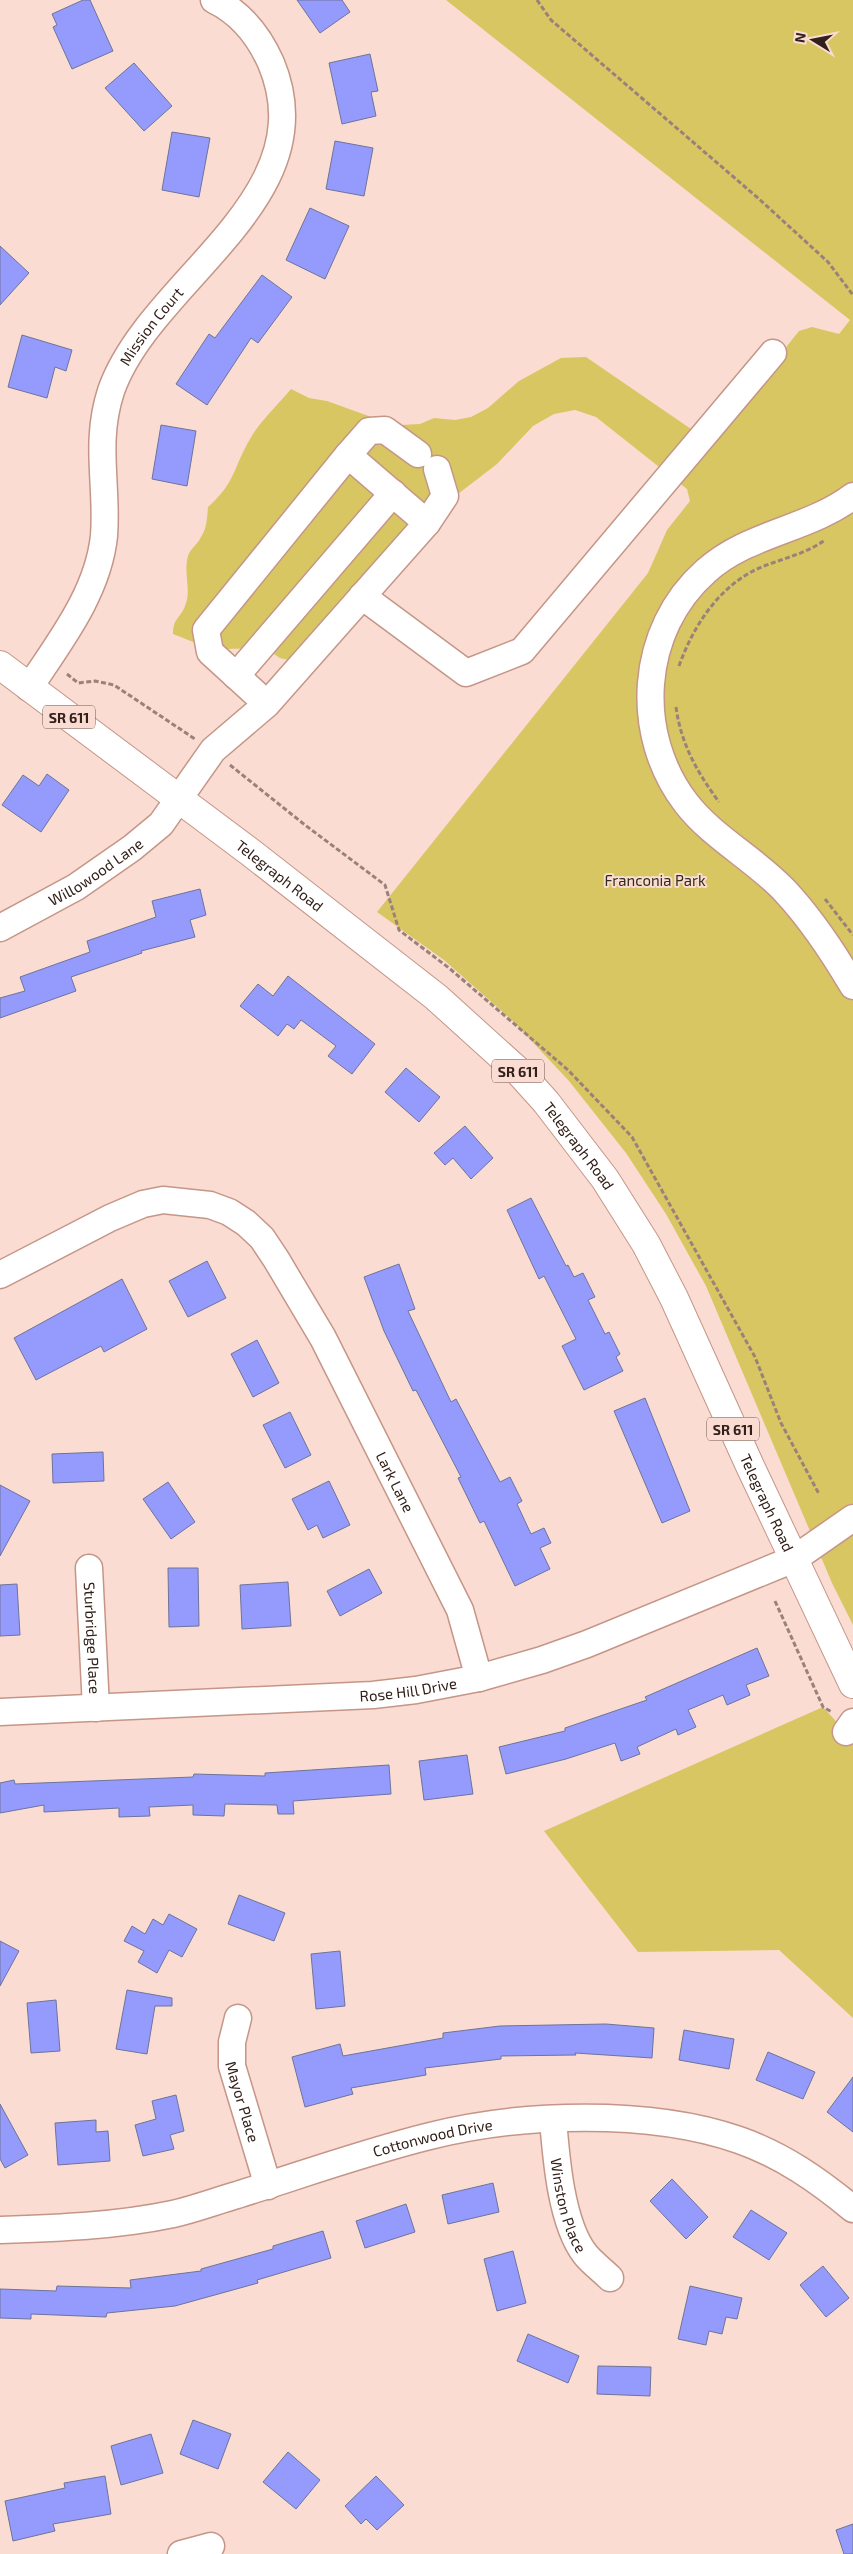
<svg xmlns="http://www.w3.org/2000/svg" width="853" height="2554" viewBox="0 0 853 2554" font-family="'Exo 2',sans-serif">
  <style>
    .green { fill: #d8c663 }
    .building { fill: #949bfd; stroke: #6e739a }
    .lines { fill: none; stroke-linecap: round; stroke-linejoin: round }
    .minor-casing { stroke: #c59687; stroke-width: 29 }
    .major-casing { stroke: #c59687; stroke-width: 30 }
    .path { stroke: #9a827a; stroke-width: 3; stroke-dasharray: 5 2.5; stroke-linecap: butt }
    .minor { stroke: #fff; stroke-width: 26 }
    .major { stroke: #fff; stroke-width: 28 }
    .labels { text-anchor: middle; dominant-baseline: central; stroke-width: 4; stroke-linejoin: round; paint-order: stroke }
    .shield { fill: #fadcd2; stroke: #6e5851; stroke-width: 1 }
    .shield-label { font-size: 14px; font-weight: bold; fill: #32201a }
    .street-label { font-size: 15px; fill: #32201a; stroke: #fadcd2 }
    .park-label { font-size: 15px; fill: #302c18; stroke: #fadcd2 }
  </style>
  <rect width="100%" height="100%" fill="#fadcd2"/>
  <!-- green -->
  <path class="green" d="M 446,0 L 853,0 L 853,1625 L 832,1583 L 706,1286 L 666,1214 L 626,1153 L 569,1081 L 513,1021 L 444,960 L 377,912 L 648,573 L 667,530 L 690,501 L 687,489 L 596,417 L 575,410 L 554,414 L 533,426 L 497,464 L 385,550 L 377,566 L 296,662 L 280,658 L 265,648 L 225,649 L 206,647 L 173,634 C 173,618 180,619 185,606 C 192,590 183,574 188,556 C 190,549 198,544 201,537 C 207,528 207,518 208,507 C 236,482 233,468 250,439 C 260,421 278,405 291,389 L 309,398 L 327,401 L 374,418 L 401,425 L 420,424 L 434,418 L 455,420 L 471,417 L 488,408 L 519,381 L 561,358 L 586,357 L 710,442 L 799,331 L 812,327 L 839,334 L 850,320 Z
    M 823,1707 L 853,1740 L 853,2018 L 779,1950 L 638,1952 L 544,1831 Z"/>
  <!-- building -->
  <path class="building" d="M 83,0 L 90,0 L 113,51 L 72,69 L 53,27 L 57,25 L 52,14 Z
    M 297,0 L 342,0 L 350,12 L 320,33 Z
    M 370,54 L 378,91 L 371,92 L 376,116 L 342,124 L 329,63 Z
    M 134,63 L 172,106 L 144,131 L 105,88 Z
    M 172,132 L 210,138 L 199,197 L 162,190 Z
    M 335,141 L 373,148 L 364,196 L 326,189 Z
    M 310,208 L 349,226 L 325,279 L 286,260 Z
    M 0,246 L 29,273 L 0,305 Z
    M 262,275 L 292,297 L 258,343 L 251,338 L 207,405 L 176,384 L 209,334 L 215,338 Z
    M 22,335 L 72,350 L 66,371 L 55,367 L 47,398 L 8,387 Z
    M 161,425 L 196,431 L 187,486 L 152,479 Z
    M 47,774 L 69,790 L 41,832 L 2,805 L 23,775 L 39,786 Z
    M 200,889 L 206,915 L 190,920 L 195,937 L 141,951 L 142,953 L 71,977 L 76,991 L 0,1018 L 0,998 L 25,991 L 20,977 L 90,952 L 87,941 L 156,917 L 152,901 Z
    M 288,976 L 375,1044 L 352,1074 L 328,1056 L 336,1046 L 301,1020 L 294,1029 L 287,1024 L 278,1036 L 240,1006 L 258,984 L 273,996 Z
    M 406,1068 L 440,1097 L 419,1122 L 385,1092 Z
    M 465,1126 L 493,1158 L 471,1179 L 453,1158 L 445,1165 L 434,1153 Z
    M 531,1198 L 566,1266 L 568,1265 L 574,1277 L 583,1273 L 595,1297 L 588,1300 L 605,1334 L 609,1332 L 620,1354 L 616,1357 L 623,1371 L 584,1390 L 562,1346 L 576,1339 L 544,1276 L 539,1279 L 507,1210 Z
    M 207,1261 L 226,1298 L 188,1317 L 169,1281 Z
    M 399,1264 L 415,1309 L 408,1311 L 451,1402 L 456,1399 L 500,1482 L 510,1477 L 522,1501 L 517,1504 L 531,1534 L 544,1528 L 551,1543 L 540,1548 L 550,1569 L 515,1586 L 484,1521 L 480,1523 L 458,1478 L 461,1477 L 416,1390 L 413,1391 L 384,1331 L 364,1277 Z
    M 122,1279 L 147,1329 L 104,1352 L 101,1346 L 36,1380 L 14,1338 Z
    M 257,1340 L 279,1383 L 253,1397 L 231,1354 Z
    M 645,1398 L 690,1511 L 662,1523 L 614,1411 Z
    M 290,1412 L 311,1455 L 285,1468 L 263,1425 Z
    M 103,1452 L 104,1481 L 53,1483 L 52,1454 Z
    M 329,1481 L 350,1525 L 323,1538 L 317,1525 L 308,1530 L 292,1499 Z
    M 168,1482 L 195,1522 L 171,1539 L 143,1499 Z
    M 0,1485 L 30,1501 L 0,1556 Z
    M 168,1568 L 198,1568 L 199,1626 L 169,1627 Z
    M 369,1569 L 382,1593 L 340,1616 L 327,1591 Z
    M 288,1582 L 291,1626 L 242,1629 L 240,1585 Z
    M 17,1584 L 20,1635 L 0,1636 L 0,1585 Z
    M 757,1648 L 769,1676 L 746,1685 L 750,1695 L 727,1705 L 723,1695 L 688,1710 L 696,1727 L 678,1735 L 676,1729 L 637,1747 L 640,1754 L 621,1761 L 615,1743 L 566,1759 L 506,1774 L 499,1747 L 565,1731 L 565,1728 L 647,1700 L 645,1697 Z
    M 467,1755 L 473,1794 L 424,1800 L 419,1761 Z
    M 389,1765 L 391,1794 L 293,1801 L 294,1814 L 278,1814 L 277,1805 L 225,1804 L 224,1816 L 193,1815 L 193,1805 L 149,1807 L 150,1816 L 119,1817 L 119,1808 L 44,1812 L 44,1805 L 0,1813 L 0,1783 L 14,1780 L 15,1784 L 193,1777 L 194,1774 L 265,1776 L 265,1773 Z
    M 239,1895 L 285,1913 L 274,1941 L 228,1924 Z
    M 169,1914 L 197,1929 L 182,1957 L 169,1950 L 157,1973 L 138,1962 L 144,1951 L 124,1941 L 132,1926 L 145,1934 L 153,1919 L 163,1925 Z
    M 0,1941 L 19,1951 L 0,1986 Z
    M 340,1951 L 345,2006 L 316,2009 L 311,1954 Z
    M 127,1990 L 172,1998 L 172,2006 L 155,2006 L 147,2054 L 116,2049 Z
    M 56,2000 L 60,2051 L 31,2053 L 27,2003 Z
    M 606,2024 L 654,2028 L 652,2058 L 575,2053 L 576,2055 L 501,2056 L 501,2059 L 425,2068 L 426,2075 L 351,2088 L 353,2094 L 305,2107 L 292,2057 L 340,2044 L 343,2056 L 443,2038 L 443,2033 L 500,2026 Z
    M 684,2030 L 734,2039 L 729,2069 L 679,2060 Z
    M 768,2052 L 815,2072 L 803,2099 L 756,2080 Z
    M 853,2077 L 853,2132 L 827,2112 Z
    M 176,2095 L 184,2131 L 170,2135 L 174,2149 L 143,2156 L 135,2125 L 156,2119 L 152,2101 Z
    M 0,2104 L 28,2155 L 5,2168 L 0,2159 Z
    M 96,2120 L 96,2132 L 108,2131 L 110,2161 L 58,2165 L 55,2123 Z
    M 672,2179 L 708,2217 L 686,2239 L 650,2201 Z
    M 493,2183 L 499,2212 L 448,2224 L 442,2195 Z
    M 406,2204 L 415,2232 L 365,2248 L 356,2221 Z
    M 751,2210 L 787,2233 L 769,2260 L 733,2237 Z
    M 323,2231 L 331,2258 L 257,2280 L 258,2283 L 175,2306 L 107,2313 L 106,2317 L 31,2314 L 31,2319 L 0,2318 L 0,2289 L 56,2291 L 57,2286 L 131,2288 L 130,2280 L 201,2271 L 201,2269 L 273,2249 L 273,2246 Z
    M 513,2251 L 526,2303 L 497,2311 L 484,2259 Z
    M 823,2266 L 849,2298 L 826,2317 L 800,2285 Z
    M 690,2286 L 742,2298 L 737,2319 L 726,2317 L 722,2334 L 709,2331 L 706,2345 L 678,2339 Z
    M 528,2334 L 579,2356 L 568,2383 L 517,2361 Z
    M 598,2366 L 651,2367 L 650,2396 L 597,2394 Z
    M 193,2420 L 231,2434 L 218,2469 L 180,2454 Z
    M 151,2434 L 163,2473 L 121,2485 L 111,2446 Z
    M 288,2452 L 320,2480 L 296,2509 L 263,2482 Z
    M 105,2476 L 111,2514 L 53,2524 L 55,2531 L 13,2541 L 5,2501 L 65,2488 L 64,2483 Z
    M 376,2476 L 404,2505 L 377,2530 L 366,2519 L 361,2524 L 345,2506 Z
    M 853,2524 L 853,2554 L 844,2554 L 836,2530 Z"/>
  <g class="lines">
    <defs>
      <g id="minor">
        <path d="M 348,455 L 369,431 L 385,430 L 418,454"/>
        <path d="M 853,496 C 808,530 748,533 706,571 C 639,630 633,734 686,803 C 713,838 755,859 785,891 C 812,920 833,952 853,986"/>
        <path d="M 427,523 L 445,496 L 437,469"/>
        <path d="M 362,596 L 466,673 L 522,651 L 773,353"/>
        <path d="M 236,676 L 393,493"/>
        <path id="s1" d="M 29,688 C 60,641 98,593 104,536 C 108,485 94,443 111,391 C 150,279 328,199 271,63 C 259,36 241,13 214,0"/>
        <path id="s2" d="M 0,928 L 76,887 L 132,848 L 161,824 L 213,750 L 267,704 L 210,652 L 206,630 L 348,455 L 427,523 L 267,704"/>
        <path id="s3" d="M 0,1275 L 110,1218 L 143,1204 L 163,1200 L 210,1205 L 229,1212 L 246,1223 L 262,1238 L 276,1259 L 323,1338 L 460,1610 L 479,1678"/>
        <path id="s4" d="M 89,1568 L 96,1708"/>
        <path id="s5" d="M 0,1712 L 373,1695 L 416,1690 L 479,1678 L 542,1660 L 587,1644 L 794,1559 L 853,1518"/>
        <path d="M 846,1732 L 853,1722"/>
        <path id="s6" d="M 238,2018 L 232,2042 L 232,2066 L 268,2186"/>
        <path id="s7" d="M 553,2119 C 556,2157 561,2223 585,2254 C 591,2262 602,2270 610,2278"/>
        <path id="s8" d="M 0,2230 C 58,2228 116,2226 173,2214 C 195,2209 216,2201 237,2195 C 301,2175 365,2152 430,2136 C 521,2113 650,2109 739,2140 C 782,2155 818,2180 853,2209"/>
        <path d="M 181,2554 L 211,2546"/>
      </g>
      <g id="major">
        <path id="s9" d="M 0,665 L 250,852 L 436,997 L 519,1072 L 546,1102 L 605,1179 L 646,1244 L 674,1298 L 750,1466 L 853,1684"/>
      </g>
    </defs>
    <!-- minor casing -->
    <use href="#minor" class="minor-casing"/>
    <!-- major casing -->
    <use href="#major" class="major-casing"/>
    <!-- path -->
    <path class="path" d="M 537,0 L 551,20 L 758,198 L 828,262 L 853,295
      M 679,666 C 694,624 721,583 764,566 C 785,558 807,553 825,540
      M 67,674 L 78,683 L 95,681 L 114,685 L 195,739
      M 676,707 C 681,744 697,772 719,802
      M 230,765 L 305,825 L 385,885 L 399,930 L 449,968 L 568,1070 L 632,1137 L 755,1357 L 781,1423 L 819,1494
      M 825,899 L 853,935
      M 775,1601 L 823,1707 L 832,1712"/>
    <!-- minor -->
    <use href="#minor" class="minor"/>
    <!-- major -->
    <use href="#major" class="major"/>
  </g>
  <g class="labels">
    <!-- shield labels -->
    <g class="shield">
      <rect x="43" y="705.5" width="52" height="23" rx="4"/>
      <rect x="492" y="1059.5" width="52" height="23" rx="4"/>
      <rect x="707" y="1417.5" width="52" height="23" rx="4"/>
    </g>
    <g class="shield-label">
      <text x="69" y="717">SR 611</text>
      <text x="518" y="1071">SR 611</text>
      <text x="733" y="1429">SR 611</text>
    </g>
    <!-- street labels -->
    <g class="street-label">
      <text stroke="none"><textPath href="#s1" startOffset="394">Mission Court</textPath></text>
      <text stroke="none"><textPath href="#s2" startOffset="111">Willowood Lane</textPath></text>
      <text stroke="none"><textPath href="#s9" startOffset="350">Telegraph Road</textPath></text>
      <text stroke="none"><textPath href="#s9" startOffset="755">Telegraph Road</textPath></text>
      <text stroke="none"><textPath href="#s3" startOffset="568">Lark Lane</textPath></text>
      <text stroke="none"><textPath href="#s9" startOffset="1160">Telegraph Road</textPath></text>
      <text stroke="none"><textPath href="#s4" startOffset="70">Sturbridge Place</textPath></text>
      <text stroke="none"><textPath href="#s5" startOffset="409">Rose Hill Drive</textPath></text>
      <text stroke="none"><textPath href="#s6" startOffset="86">Mayor Place</textPath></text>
      <text stroke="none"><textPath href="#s8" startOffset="445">Cottonwood Drive</textPath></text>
      <text stroke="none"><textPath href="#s7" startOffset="88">Winston Place</textPath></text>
    </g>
    <!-- park labels -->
    <g class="park-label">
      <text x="655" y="880">Franconia Park</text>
    </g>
  </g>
  <!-- north arrow -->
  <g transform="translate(813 40) rotate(280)" stroke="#fadcd2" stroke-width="4" paint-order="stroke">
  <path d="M0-4L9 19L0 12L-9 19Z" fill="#32201a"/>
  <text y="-8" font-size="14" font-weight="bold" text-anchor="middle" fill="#32201a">N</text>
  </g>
</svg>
